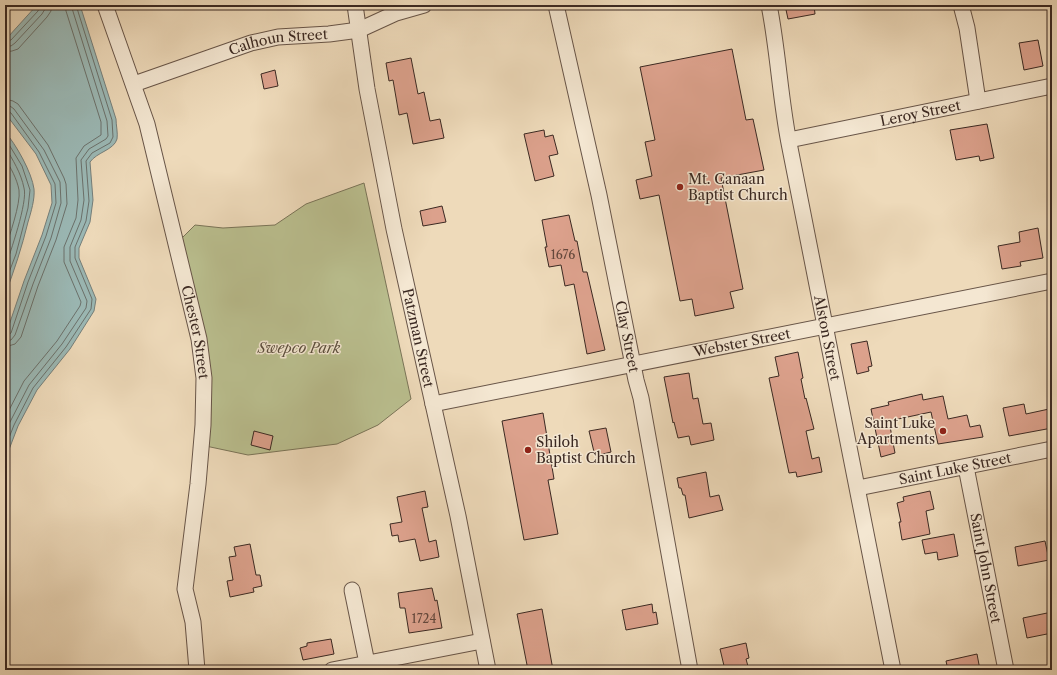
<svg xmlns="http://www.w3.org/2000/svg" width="1057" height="675" viewBox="0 0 1057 675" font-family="'Libre Caslon Text',serif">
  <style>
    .green { fill: #babf8f; stroke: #7a7458 }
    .water { fill: #9bb9b6; stroke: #757f7b }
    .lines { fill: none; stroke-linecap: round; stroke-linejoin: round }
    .shore { stroke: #6b716c; stroke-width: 1 }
    .building { fill: #dca18c; stroke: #3b2922 }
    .minor-casing { stroke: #685548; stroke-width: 17 }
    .minor { stroke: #f4e7d2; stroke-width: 15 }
    .poi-dot { fill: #8f2418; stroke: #f4e7d2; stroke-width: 1.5 }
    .labels { text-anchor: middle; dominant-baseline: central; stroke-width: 3; stroke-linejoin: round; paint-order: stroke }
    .number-label { font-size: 12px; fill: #63473c }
    .street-label { font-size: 14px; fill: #3b2922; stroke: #f4e7d2 }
    .poi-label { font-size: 14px; fill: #3b2922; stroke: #f4e7d2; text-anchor: start }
    .park-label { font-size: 14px; font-style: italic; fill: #5b4e3d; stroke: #f4e7d2 }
  </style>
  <rect width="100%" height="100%" fill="#eedaba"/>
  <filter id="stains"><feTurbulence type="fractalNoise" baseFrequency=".005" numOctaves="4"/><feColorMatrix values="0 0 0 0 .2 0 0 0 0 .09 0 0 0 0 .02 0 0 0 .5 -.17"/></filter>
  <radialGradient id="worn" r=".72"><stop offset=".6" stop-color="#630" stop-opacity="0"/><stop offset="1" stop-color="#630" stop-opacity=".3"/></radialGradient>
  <!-- green -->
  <path class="green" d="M 364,183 L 411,399 L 378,425 L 337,444 L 248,455 L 201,445 L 204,378 L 176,244 L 195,225 L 223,228 L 275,225 L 306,204 Z"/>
  <!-- water -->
  <path class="water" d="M 37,5 L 80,5 L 116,119 C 116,125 118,133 117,139 C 114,150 97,152 90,162 L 93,200 L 90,222 L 79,248 L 79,258 L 96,299 L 94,311 L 70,349 L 37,390 L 18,426 L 5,460 L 5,337 L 24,281 L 42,235 L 52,203 L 51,185 L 36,154 L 5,113 L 5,34 L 8,37 Z
    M 5,132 C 16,144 32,173 34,189 C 35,199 31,212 28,222 C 22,247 14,271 5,295 Z"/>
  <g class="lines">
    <!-- shore -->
    <path class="shore" d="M 5,40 L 8,41 L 11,40 L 38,11 L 40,5
      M 5,45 L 11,46 L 15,43 L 42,14 L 45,9 L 45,5
      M 5,52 L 12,51 L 18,49 L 47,17 L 51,11 L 51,5
      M 5,99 L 13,101 L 18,104 L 48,145 L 64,178 L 66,184 L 67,204 L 56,240 L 38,286 L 21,337 L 15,344 L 5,347
      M 5,105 L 10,106 L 14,109 L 44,150 L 60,182 L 61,203 L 51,238 L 33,284 L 15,335 L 11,340 L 5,341
      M 5,110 L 11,113 L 39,152 L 55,184 L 56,203 L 46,236 L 28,282 L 11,333 L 8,335 L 5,336
      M 5,138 L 22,166 L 30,190 L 28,208 L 16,254 L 5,283
      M 5,147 C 13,160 21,173 24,188 C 28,202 10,253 5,268
      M 5,159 C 11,168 17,179 19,190 C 21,204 9,236 5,250
      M 5,418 L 24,381 L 57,341 L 80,306 L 81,302 L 64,262 L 64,247 L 76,218 L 78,200 L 76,158 L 84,146 L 101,135 L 101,122 L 66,11 L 65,5
      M 5,434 L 10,422 L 29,385 L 62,344 L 86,308 L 87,301 L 70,261 L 70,247 L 81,220 L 84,200 L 81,160 L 89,149 L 106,139 L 108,136 L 107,121 L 71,5
      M 5,448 L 14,425 L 33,388 L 66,347 L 91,309 L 92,299 L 75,258 L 75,247 L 86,221 L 89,201 L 86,161 L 92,153 L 110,143 L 113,137 L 112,120 L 76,5"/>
  </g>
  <!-- building -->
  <path class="building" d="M 785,5 L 814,5 L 815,14 L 788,19 Z
    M 1038,40 L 1043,66 L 1024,70 L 1019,43 Z
    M 732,49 L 746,120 L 753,119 L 764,170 L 721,178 L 743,289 L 730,292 L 734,308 L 695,316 L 692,299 L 680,301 L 659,195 L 640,199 L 636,180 L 652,176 L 645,142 L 655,140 L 640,67 Z
    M 411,58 L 418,94 L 424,92 L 430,121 L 440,119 L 444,138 L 413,144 L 407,113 L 399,115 L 393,80 L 389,81 L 386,63 Z
    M 275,70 L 278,86 L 264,89 L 261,74 Z
    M 987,124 L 994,158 L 980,161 L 979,156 L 956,160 L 950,130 Z
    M 544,130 L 545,137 L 553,135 L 558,154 L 549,156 L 554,176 L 535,181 L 524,134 Z
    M 442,206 L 446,222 L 423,226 L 420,211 Z
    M 569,215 L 575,241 L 577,241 L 583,272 L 587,272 L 605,350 L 587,354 L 574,284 L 565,286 L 561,265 L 549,267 L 545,247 L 547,247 L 542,220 Z
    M 1038,228 L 1043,258 L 1020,262 L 1021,266 L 1002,269 L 998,246 L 1020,242 L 1019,232 Z
    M 867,341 L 872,366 L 868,367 L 869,371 L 857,374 L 851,344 Z
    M 798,352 L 803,378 L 801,379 L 805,399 L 806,398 L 814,429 L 806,431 L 812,459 L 819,457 L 822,472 L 797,477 L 796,472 L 789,473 L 769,378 L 779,376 L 775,357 Z
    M 689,373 L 693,399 L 698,398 L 703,424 L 711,423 L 714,440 L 691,445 L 689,436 L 678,438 L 674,422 L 673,423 L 664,377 Z
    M 922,394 L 923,400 L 943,396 L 948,419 L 967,415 L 970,427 L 980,425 L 983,437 L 938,444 L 931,412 L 889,421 L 895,453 L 881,457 L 871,409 L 889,405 L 888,402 Z
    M 1024,404 L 1026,414 L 1049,409 L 1052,428 L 1009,436 L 1003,408 Z
    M 543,413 L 554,479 L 548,480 L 558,534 L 524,540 L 502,421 Z
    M 606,428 L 611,452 L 595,456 L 589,431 Z
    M 254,431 L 273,436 L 270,450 L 251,445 Z
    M 706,472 L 710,497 L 719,495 L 723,510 L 689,518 L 685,495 L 683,495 L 681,488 L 679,488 L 677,478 Z
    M 425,491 L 428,507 L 422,508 L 429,542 L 436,540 L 439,557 L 420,561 L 415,539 L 399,542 L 398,535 L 392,536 L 390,524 L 402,522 L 397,497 Z
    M 930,491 L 934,509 L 926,511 L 930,534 L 902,540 L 899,522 L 901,522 L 897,503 L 904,501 L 903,497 Z
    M 954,534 L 958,556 L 938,560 L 937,552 L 925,554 L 922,540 Z
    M 1045,541 L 1049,560 L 1018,566 L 1015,547 Z
    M 250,544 L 256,575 L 260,575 L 262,586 L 253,588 L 254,592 L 230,597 L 227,581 L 233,580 L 229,557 L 236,556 L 234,547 Z
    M 432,588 L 435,601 L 437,600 L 442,628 L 409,633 L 405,608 L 400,608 L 398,593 Z
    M 652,604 L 653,613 L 656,612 L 658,624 L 626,630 L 622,610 Z
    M 542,609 L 553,670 L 528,670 L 517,614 Z
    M 1052,612 L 1052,633 L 1027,638 L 1023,618 Z
    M 331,639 L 334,654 L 303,660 L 300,648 L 307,646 L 307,643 Z
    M 746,643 L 749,658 L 746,659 L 749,670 L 725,670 L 720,649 Z
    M 977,654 L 980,670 L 948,670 L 946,661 Z"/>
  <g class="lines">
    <defs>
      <g id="minor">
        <path id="s1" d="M 105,5 L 147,124 L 199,339 L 204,378 L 203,425 L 198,484 L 185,589 L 193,622 L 197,670"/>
        <path id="s2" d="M 355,5 L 367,89 L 394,229 L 458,516 L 488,670"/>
        <path id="s3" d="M 556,5 L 599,195 L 636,380 L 641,398 L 690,670"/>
        <path id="s4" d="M 769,5 C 778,50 780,97 789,143 C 823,319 859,494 893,670"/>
        <path d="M 961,5 L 967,28 L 978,101"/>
        <path id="s5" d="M 134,84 L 251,43 L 278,37 L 329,34 L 359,30 L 396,13 L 424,5"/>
        <path id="s6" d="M 789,140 L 1052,86"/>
        <path id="s7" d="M 433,404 L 1052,281"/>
        <path id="s8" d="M 966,467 L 1006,670"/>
        <path id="s9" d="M 858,488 L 1052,449"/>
        <path d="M 352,590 L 367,663"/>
        <path d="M 332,670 L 482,641"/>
      </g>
    </defs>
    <!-- minor casing -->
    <use href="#minor" class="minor-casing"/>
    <!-- minor -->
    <use href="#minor" class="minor"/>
  </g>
  <!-- markers -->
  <g class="poi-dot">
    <circle cx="680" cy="187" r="4"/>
    <circle cx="943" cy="431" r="4"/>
    <circle cx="528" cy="450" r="4"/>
  </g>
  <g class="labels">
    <!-- number labels -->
    <g class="number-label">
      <text x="563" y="254">1676</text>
      <text x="424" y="618">1724</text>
    </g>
    <!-- street labels -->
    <g class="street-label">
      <text stroke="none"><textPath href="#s5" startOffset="151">Calhoun Street</textPath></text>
      <text stroke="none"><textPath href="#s6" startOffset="134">Leroy Street</textPath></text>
      <text stroke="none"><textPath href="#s1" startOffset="340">Chester Street</textPath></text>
      <text stroke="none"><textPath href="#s3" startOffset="339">Clay Street</textPath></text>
      <text stroke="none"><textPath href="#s2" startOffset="339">Patzman Street</textPath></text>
      <text stroke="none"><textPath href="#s4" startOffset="338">Alston Street</textPath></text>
      <text stroke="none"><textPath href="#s7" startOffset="315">Webster Street</textPath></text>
      <text stroke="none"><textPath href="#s9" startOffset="99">Saint Luke Street</textPath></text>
      <text stroke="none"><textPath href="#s8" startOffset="103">Saint John Street</textPath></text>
    </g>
    <!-- poi labels -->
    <g class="poi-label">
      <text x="688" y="179">Mt. Canaan<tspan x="688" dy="16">Baptist Church</tspan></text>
      <text x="935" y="423" text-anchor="end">Saint Luke<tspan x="935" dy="16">Apartments</tspan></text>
      <text x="536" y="442">Shiloh<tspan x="536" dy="16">Baptist Church</tspan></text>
    </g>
    <!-- park labels -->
    <g class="park-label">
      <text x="299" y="348">Swepco Park</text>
    </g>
  </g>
  <!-- margin -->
  <rect width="1057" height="675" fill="none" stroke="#eedaba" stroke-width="20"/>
  <rect x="6" y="6" width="1045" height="663" fill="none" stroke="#3b2922" stroke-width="2"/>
  <rect x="10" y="10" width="1037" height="655" fill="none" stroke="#3b2922"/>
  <rect width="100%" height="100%" filter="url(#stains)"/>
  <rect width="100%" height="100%" fill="url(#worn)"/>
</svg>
